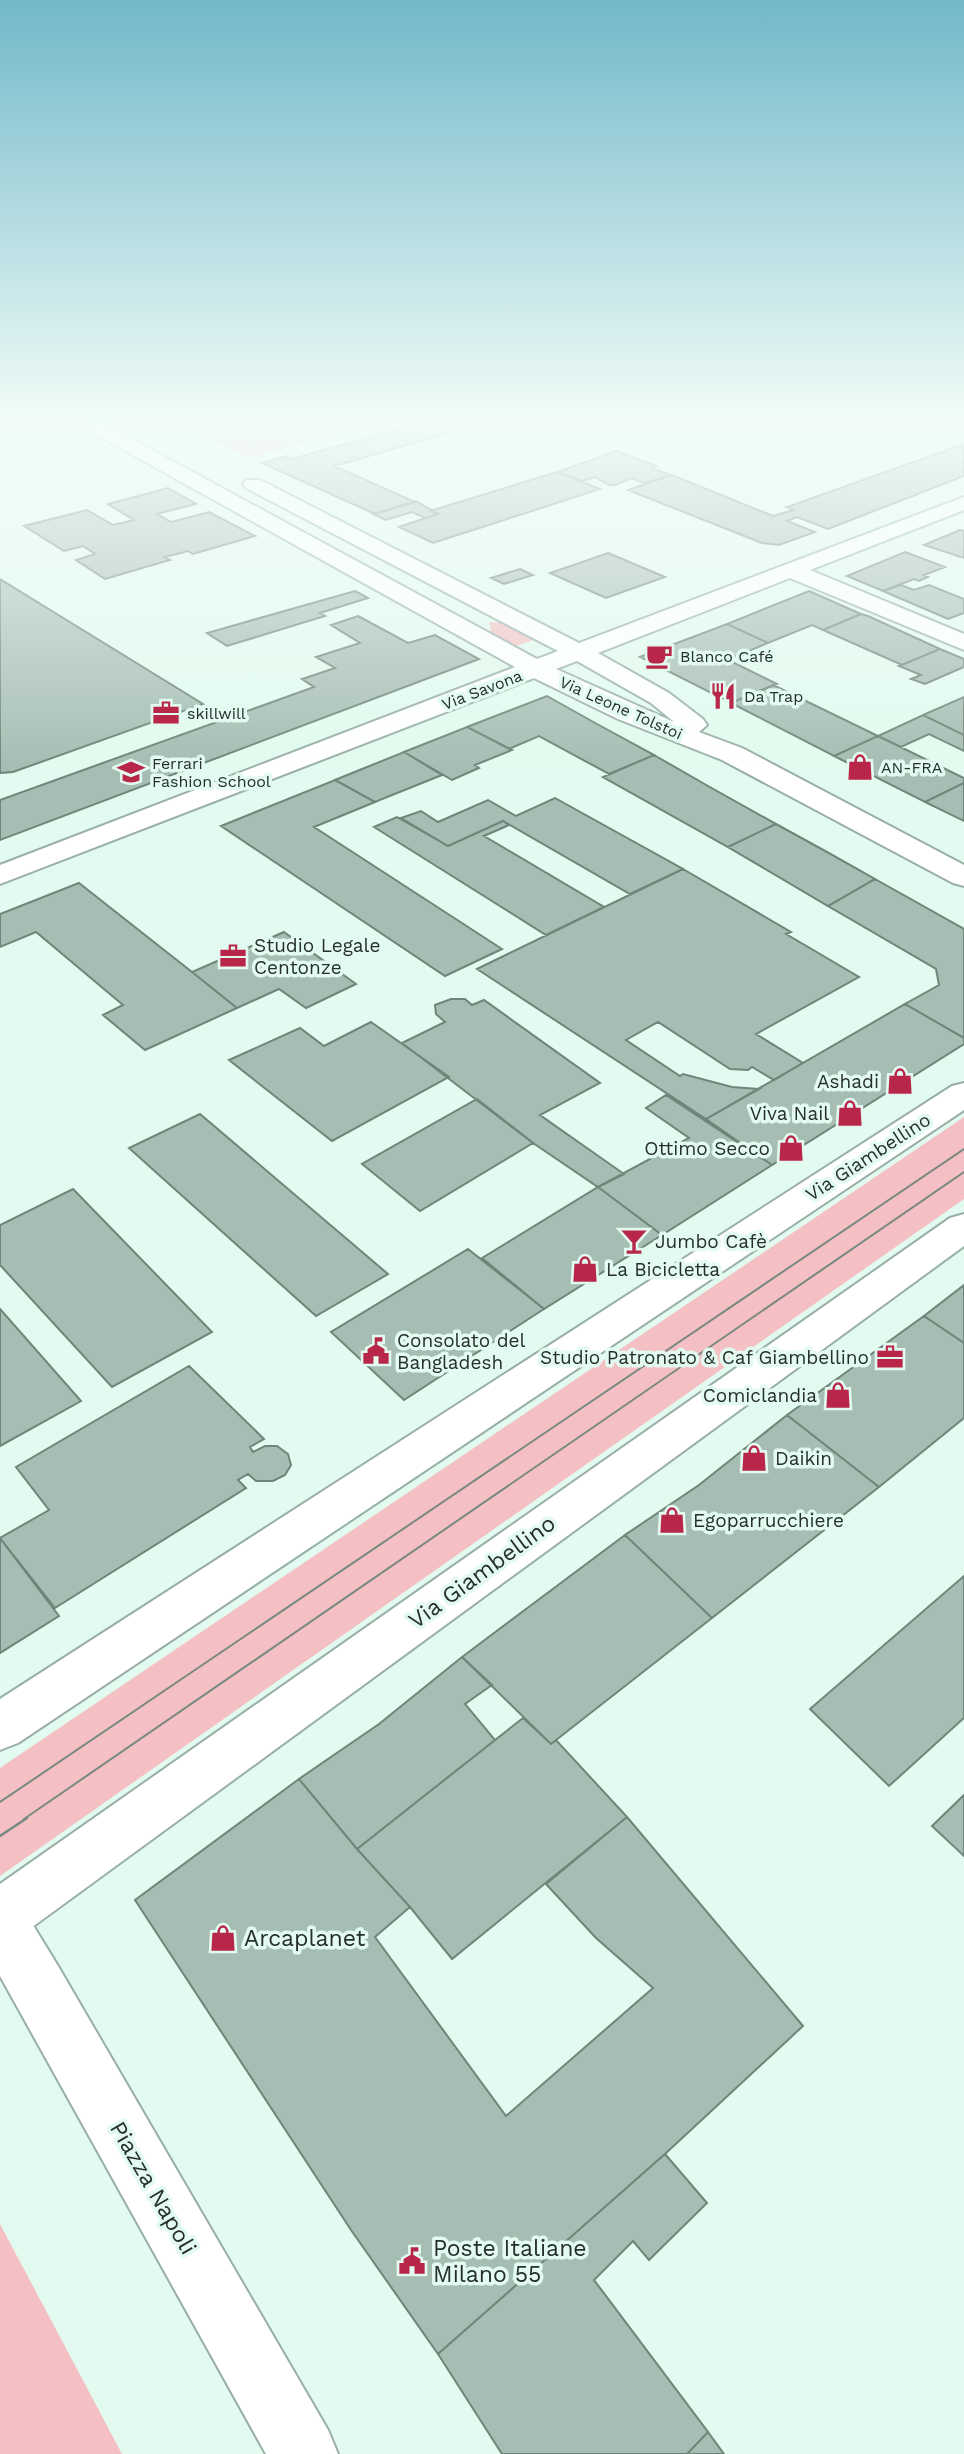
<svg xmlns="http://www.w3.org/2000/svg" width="964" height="2454" viewBox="0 0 964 2454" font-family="'Work Sans',sans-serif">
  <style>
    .green { fill: #f5c0c4 }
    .building { fill: #a6bdb3; stroke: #6f847a; stroke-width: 2 }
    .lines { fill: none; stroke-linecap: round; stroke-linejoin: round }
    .minor-casing { stroke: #99afa5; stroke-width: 4 }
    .tertiary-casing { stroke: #99afa5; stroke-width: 4 }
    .minor { fill: #fff; fill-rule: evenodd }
    .tertiary { fill: #fff; fill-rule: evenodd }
    .tram-far1 { stroke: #798982; stroke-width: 2 }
    .tram { stroke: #798982; stroke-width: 2.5 }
    .labels { text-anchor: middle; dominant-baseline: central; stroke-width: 7; stroke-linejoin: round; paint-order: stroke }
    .far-poi-label { font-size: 16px; fill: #262f2b; stroke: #e2faef; text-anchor: start }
    .far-street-label { font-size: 16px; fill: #262f2b; stroke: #e2faef }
    .poi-label { font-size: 19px; fill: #262f2b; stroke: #e2faef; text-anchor: start }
    .street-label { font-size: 19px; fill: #262f2b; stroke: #e2faef }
    .near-street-label { font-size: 23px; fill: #262f2b; stroke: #e2faef }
    .near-poi-label { font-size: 23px; fill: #262f2b; stroke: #e2faef; text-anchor: start }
  </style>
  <rect width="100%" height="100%" fill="#e2faef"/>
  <!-- green -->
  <path class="green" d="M 199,425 L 367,425 L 249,458 L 198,432 L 207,429 Z
    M 489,622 L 507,623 L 539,638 L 516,646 L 491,632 Z
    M 964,1117 L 964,1199 L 0,1876 L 0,1768 Z
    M 0,2224 L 122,2454 L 0,2454 Z"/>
  <!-- building -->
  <path class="building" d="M 412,425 L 477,425 L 334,466 L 415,502 L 375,514 L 262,463 L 287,456 L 292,459 Z
    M 964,444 L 964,476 L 828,529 L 797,517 L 787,521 L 815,532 L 779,545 L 762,543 L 628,490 L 672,475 L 773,516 L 794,510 L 787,507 Z
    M 616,451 L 656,466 L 652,468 L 670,475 L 645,483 L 631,478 L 616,485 L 609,485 L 595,477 L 582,481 L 558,472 Z
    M 557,472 L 600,489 L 433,543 L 399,527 L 438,514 L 430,511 Z
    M 168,488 L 196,504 L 157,514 L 171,522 L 209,512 L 255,536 L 193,554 L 188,551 L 165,557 L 170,560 L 105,579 L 76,560 L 95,554 L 83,546 L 64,551 L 24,526 L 87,510 L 113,525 L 134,520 L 108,504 Z
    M 416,501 L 438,514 L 425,518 L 412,512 L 386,520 L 373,514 Z
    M 960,530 L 964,531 L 964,558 L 924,545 Z
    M 905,552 L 945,567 L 924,575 L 928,577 L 919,581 L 914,579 L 883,591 L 847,576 Z
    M 608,553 L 665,577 L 606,598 L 550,573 Z
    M 520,569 L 533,575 L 504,584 L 491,578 Z
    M 0,579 L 203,704 L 13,772 L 0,773 Z
    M 901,585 L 914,590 L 929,585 L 964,599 L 964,613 L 948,619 L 883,591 Z
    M 355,591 L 368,598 L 320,613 L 325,616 L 227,646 L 207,633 Z
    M 809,591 L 861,614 L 823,630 L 812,625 L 768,643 L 727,624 Z
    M 861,614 L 868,616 L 940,649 L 902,665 L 823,630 Z
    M 358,616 L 408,643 L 435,635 L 479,659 L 0,840 L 0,800 L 314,687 L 302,679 L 335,668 L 316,657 L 360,643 L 331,625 Z
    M 727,624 L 768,643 L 732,658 L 719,651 L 714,653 L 777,684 L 731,703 L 640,657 Z
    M 940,649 L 964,659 L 964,667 L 925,684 L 911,679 L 921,675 L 899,666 Z
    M 773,685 L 878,736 L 834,756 L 731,703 Z
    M 547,696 L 597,724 L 654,755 L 609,774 L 539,736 L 509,749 L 467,727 Z
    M 964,697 L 964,735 L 923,715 Z
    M 923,715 L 964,735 L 964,751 L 929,734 L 901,747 L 878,736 Z
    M 467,727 L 512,750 L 475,765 L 479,768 L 452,780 L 404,752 Z
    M 878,736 L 964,778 L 964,783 L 925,802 L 834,756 Z
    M 404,752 L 442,775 L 375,802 L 335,780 Z
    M 654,755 L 708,786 L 776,824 L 728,847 L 603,777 Z
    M 335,780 L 375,802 L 314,827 L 502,949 L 445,976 L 221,826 Z
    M 964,783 L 964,821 L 925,802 Z
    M 555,798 L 683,869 L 630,894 L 503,821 L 448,846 L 401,818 L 421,811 L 438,822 L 488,800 L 516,816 Z
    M 397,817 L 448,846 L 503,821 L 509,825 L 484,836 L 604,907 L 546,935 L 374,827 Z
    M 776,824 L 827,852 L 875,879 L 828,906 L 728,847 Z
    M 683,869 L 791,932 L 786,934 L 859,977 L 756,1034 L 803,1063 L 774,1080 L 752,1067 L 748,1070 L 730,1069 L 658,1022 L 626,1040 L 680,1076 L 683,1074 L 732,1087 L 759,1089 L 706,1119 L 477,969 Z
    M 875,879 L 964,929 L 964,1038 L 905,1004 L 939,985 L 936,969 L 828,906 Z
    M 79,883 L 192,972 L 237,1008 L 145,1050 L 103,1015 L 123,1005 L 36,932 L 0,947 L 0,914 Z
    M 284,932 L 356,984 L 306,1008 L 279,989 L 237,1008 L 192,972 Z
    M 451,999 L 465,999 L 472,1005 L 484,1000 L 600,1083 L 540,1115 L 624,1174 L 598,1187 L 533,1143 L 402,1043 L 445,1022 L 436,1014 L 435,1005 Z
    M 905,1004 L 964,1038 L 964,1044 L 772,1165 L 706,1119 Z
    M 371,1022 L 449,1077 L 332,1141 L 229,1060 L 300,1028 L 324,1046 Z
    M 666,1095 L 772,1165 L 662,1235 L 598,1187 L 689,1138 L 646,1108 Z
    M 477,1099 L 533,1143 L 420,1211 L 362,1164 Z
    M 200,1114 L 388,1274 L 316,1316 L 129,1148 Z
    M 598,1187 L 662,1235 L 544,1309 L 482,1258 Z
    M 73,1189 L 212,1332 L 112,1387 L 0,1265 L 0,1225 Z
    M 468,1249 L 544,1309 L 404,1400 L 331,1332 Z
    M 964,1285 L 964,1343 L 924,1316 Z
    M 0,1309 L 81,1401 L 0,1446 Z
    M 924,1316 L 964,1343 L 964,1418 L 879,1487 L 787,1415 Z
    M 189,1366 L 264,1439 L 250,1447 L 253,1452 L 265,1446 L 277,1446 L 288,1454 L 291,1465 L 285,1475 L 273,1481 L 256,1481 L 248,1474 L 238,1480 L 246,1488 L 55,1608 L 0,1538 L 49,1510 L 16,1467 Z
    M 787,1415 L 879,1487 L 712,1618 L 625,1535 L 699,1485 Z
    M 625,1535 L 712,1618 L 551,1744 L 462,1657 Z
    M 0,1538 L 59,1616 L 0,1653 Z
    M 964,1576 L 964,1718 L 889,1786 L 810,1709 Z
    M 462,1657 L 492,1685 L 465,1704 L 495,1740 L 357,1849 L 299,1779 L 379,1724 Z
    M 523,1718 L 551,1744 L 556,1740 L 627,1817 L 452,1959 L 410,1907 L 357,1849 Z
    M 299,1779 L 357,1849 L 410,1907 L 375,1937 L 506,2116 L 653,1988 L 596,1938 L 546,1884 L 627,1817 L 803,2026 L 665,2154 L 438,2354 L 351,2230 L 135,1900 Z
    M 964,1795 L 964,1856 L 932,1826 Z
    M 665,2154 L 707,2203 L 649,2260 L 633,2241 L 594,2280 L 708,2432 L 687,2454 L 502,2454 L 438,2354 Z
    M 708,2432 L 724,2454 L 687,2454 Z"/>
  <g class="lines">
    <defs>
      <path id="minor" d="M 84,425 L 106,425 L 537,659 L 558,651 L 246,488 L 243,484 L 246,480 L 260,480 L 579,643 L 964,497 L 964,510 L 810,570 L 964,634 L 964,650 L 790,578 L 598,653 L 669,693 L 703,719 L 707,725 L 699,732 L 742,748 L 964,865 L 964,886 L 953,883 L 722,760 L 618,719 L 534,678 L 0,884 L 0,865 L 515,667 L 86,429 ZM 577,661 L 651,703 L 674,722 L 556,669 Z
        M 0,1896 L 20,1904 L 58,1966 L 328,2430 L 338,2454 L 266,2454 L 0,1976 Z"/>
      <path id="tertiary" d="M 964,1083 L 964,1110 L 18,1743 L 0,1750 L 0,1699 L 952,1086 Z
        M 964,1214 L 964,1246 L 20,1936 L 0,1944 L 0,1884 L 950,1218 Z"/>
    </defs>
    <!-- minor casing -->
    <use href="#minor" class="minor-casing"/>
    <!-- tertiary casing -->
    <use href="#tertiary" class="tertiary-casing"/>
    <!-- minor -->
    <use href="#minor" class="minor"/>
    <!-- tertiary -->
    <use href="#tertiary" class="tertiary"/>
    <!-- tram-far1 -->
    <path class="tram-far1" d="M 0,1802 L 964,1149
      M 24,1819 L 964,1172"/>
    <!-- tram -->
    <path class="tram" d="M 0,1836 L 27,1818"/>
  </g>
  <!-- sky -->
  <linearGradient id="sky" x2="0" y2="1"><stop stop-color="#72b8c9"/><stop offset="0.55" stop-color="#f2fdf8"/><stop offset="1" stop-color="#f2fdf8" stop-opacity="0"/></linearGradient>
  <rect width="964" height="768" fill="url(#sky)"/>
  <!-- icons -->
  <defs>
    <symbol id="cafe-bare" viewBox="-9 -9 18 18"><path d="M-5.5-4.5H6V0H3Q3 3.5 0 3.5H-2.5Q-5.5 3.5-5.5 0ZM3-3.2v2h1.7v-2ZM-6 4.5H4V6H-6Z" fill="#b8274a" stroke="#e2faef" stroke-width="2.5" paint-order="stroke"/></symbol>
    <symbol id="restaurant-bare" viewBox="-9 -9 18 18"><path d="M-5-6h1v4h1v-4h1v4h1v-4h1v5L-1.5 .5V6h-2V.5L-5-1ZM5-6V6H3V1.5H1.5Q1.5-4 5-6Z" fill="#b8274a" stroke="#e2faef" stroke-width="2.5" paint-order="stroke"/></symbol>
    <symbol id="office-bare" viewBox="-9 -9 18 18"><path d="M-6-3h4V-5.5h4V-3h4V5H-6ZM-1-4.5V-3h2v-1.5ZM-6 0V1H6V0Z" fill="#b8274a" stroke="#e2faef" stroke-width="2.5" paint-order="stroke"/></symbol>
    <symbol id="shop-bare" viewBox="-9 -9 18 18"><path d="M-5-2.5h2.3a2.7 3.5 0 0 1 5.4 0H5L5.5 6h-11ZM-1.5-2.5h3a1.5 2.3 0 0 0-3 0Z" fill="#b8274a" stroke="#e2faef" stroke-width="2.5" paint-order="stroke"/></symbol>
    <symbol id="school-bare" viewBox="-9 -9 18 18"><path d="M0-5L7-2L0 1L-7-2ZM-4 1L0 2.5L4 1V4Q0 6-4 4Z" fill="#b8274a" stroke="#e2faef" stroke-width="2.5" paint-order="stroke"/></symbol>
    <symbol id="bar-bare" viewBox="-9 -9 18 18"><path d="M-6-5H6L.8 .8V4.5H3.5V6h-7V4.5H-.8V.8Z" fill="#b8274a" stroke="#e2faef" stroke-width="2.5" paint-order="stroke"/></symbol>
    <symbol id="civic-bare" viewBox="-9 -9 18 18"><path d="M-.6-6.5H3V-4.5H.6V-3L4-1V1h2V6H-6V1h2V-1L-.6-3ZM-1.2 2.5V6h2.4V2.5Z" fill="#b8274a" stroke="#e2faef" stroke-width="2.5" paint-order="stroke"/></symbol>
  </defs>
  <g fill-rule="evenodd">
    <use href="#cafe-bare" x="640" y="637" width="38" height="38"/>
    <use href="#restaurant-bare" x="704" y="677" width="38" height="38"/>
    <use href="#office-bare" x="147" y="694" width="38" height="38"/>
    <use href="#shop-bare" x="841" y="748" width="38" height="38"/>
    <use href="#school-bare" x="112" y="753" width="38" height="38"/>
    <use href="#office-bare" x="214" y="937" width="38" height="38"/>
    <use href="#shop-bare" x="881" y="1062" width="38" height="38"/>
    <use href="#shop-bare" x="831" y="1094" width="38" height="38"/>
    <use href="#shop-bare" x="772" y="1129" width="38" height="38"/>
    <use href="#bar-bare" x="615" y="1222" width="38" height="38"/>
    <use href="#shop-bare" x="566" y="1250" width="38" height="38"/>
    <use href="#civic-bare" x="357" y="1332" width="38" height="38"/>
    <use href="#office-bare" x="871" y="1338" width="38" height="38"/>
    <use href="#shop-bare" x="819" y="1376" width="38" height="38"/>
    <use href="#shop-bare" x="735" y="1439" width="38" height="38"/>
    <use href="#shop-bare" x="653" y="1501" width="38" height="38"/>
    <use href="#shop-bare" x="204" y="1919" width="38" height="38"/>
    <use href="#civic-bare" x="393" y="2242" width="38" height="38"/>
  </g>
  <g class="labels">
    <!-- far-poi labels -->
    <g class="far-poi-label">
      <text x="680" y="656">Blanco Café</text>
      <text x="744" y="696">Da Trap</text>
      <text x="187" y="713">skillwill</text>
      <text x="152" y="763">Ferrari<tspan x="152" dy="18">Fashion School</tspan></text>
      <text x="881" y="767">AN-FRA</text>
    </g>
    <!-- far-street labels -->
    <g class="far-street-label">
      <text transform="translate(482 690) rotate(-21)">Via Savona</text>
      <text transform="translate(621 708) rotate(24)">Via Leone Tolstoi</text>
    </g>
    <!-- poi labels -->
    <g class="poi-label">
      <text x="254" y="945">Studio Legale<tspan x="254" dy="22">Centonze</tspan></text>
      <text x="879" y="1081" text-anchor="end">Ashadi</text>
      <text x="829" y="1113" text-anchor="end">Viva Nail</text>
      <text x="770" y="1148" text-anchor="end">Ottimo Secco</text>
      <text x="655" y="1241">Jumbo Cafè</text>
      <text x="606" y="1269">La Bicicletta</text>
      <text x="397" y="1340">Consolato del<tspan x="397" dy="22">Bangladesh</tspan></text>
      <text x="869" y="1357" text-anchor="end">Studio Patronato &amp; Caf Giambellino</text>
      <text x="817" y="1395" text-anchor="end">Comiclandia</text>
      <text x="775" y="1458">Daikin</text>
      <text x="693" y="1520">Egoparrucchiere</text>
    </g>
    <!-- street labels -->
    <g class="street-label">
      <text transform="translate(868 1157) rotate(-33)">Via Giambellino</text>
    </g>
    <!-- near-street labels -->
    <g class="near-street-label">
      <text transform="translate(482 1572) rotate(-36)">Via Giambellino</text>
      <text transform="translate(153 2188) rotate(60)">Piazza Napoli</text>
    </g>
    <!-- near-poi labels -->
    <g class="near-poi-label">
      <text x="244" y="1938">Arcaplanet</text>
      <text x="433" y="2248">Poste Italiane<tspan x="433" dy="26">Milano 55</tspan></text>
    </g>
  </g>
</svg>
